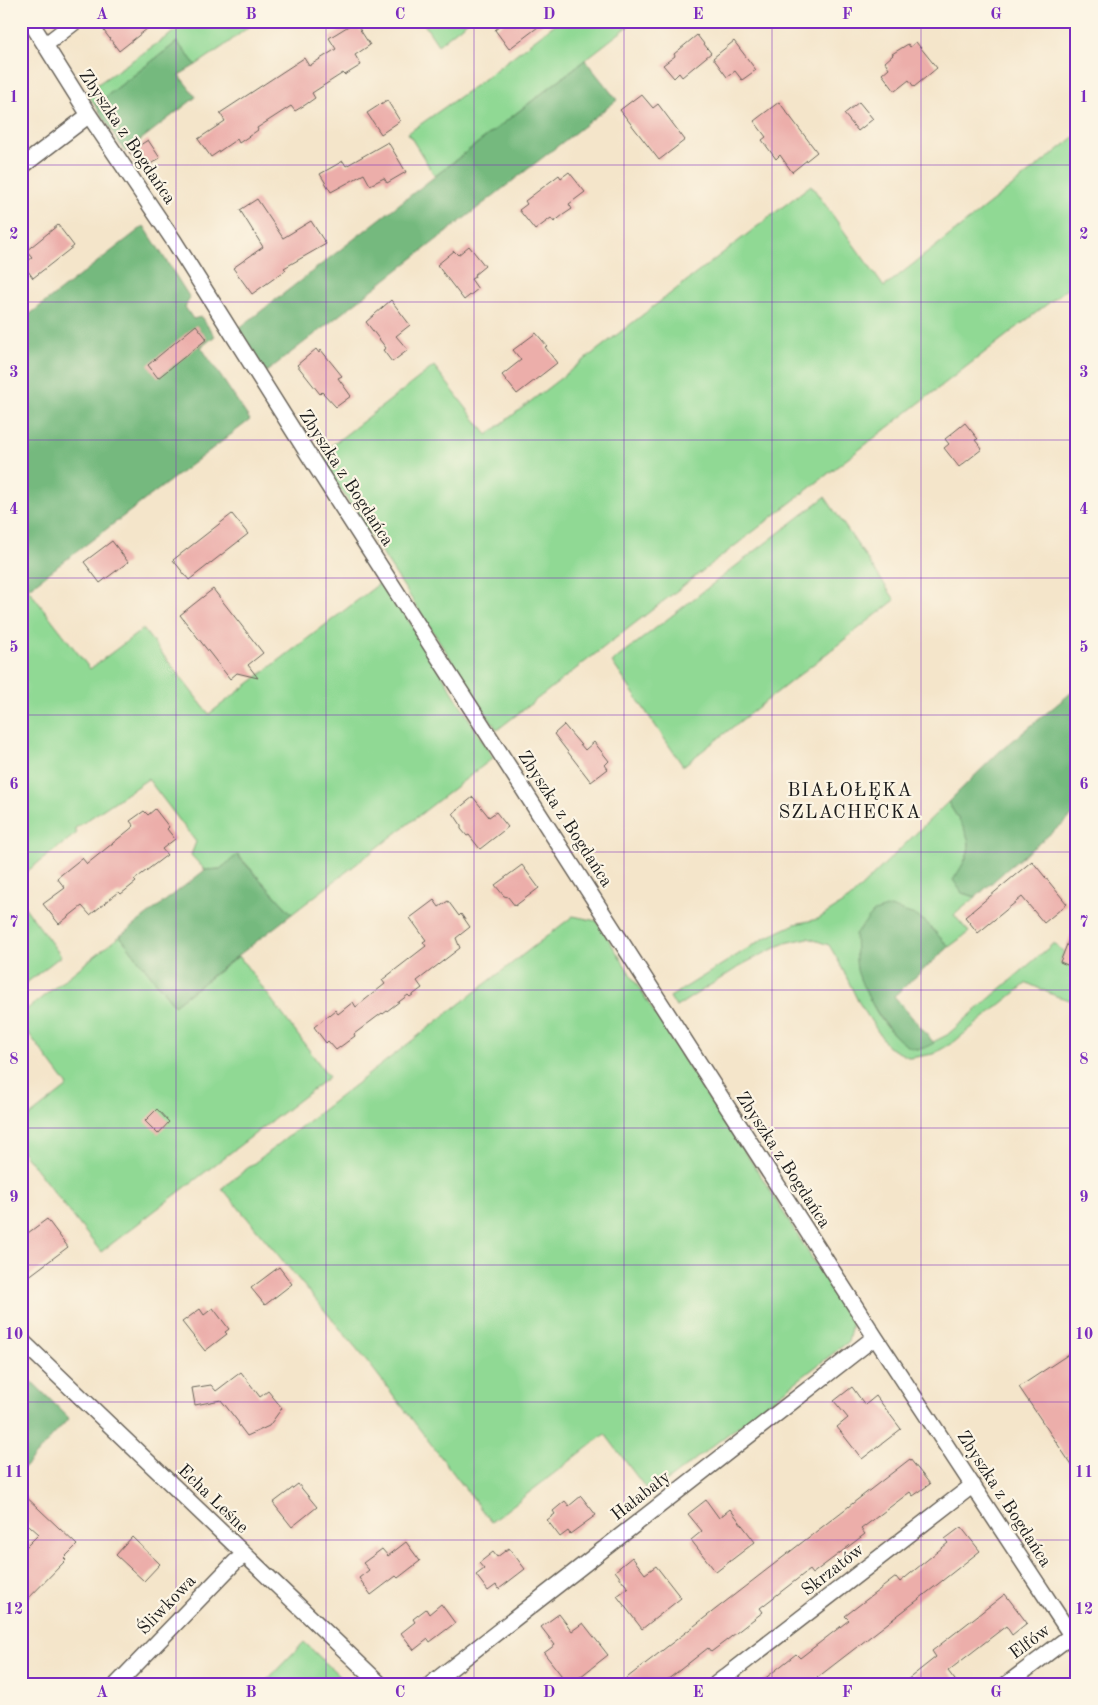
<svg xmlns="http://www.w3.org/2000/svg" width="1098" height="1705" viewBox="0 0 1098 1705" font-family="'Old Standard TT',serif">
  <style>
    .green { fill: #90d994; stroke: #567a58 }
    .forest { fill: #74b97e; stroke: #486a4d }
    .building { fill: #ecaeaa }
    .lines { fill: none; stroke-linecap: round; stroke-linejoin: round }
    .street-casing { stroke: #686259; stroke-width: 18 }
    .street { stroke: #fff; stroke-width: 15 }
    .grid { fill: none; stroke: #7b2cbf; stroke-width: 1; stroke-opacity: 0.55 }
    .labels { text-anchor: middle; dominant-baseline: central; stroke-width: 4.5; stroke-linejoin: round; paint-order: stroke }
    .street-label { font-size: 18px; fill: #1c1c1c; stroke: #fcf5e5 }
    .neighbourhood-label { font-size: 19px; letter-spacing: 1px; fill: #1c1c1c; stroke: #fcf5e5 }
    .neatline { fill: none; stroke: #7b2cbf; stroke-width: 2 }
    .grid-label { font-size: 16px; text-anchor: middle; font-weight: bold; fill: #7b2cbf }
  </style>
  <rect width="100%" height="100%" fill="#fcf5e5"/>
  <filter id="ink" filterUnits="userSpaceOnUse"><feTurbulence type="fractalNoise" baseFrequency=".02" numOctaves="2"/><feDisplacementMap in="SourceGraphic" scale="10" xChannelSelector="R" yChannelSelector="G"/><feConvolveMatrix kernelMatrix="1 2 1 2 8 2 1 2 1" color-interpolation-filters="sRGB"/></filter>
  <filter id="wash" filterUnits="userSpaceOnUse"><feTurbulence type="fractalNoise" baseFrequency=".0096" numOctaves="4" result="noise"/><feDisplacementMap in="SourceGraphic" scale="20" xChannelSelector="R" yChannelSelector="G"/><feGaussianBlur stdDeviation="1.12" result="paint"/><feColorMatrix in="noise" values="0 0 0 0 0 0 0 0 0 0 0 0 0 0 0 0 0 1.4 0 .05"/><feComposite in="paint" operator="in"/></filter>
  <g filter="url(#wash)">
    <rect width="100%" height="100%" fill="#f4e5ca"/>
    <!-- green -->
    <path class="green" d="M 190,21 L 256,21 L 224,46 L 196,65 L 177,42 L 95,105 L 86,92 Z
      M 422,21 L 468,21 L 438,45 Z
      M 559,21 L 635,21 L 435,176 L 408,133 L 476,85 Z
      M 1077,135 L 1077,281 L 497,730 L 324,464 L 326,450 L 434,366 L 487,435 L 811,185 L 884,287 Z
      M 825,497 L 895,600 L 683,766 L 612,662 Z
      M 384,580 L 493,758 L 292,914 L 238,855 L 220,869 L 205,870 L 191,855 L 196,842 L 148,779 L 74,829 L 77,833 L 21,876 L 21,594 L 28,589 L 90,669 L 143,629 L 209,714 Z
      M 948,802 C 954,813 969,833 969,844 C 969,857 960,869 954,880 L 962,893 L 976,897 L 954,915 L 969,932 L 949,947 L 926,922 L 858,970 C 869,1001 885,1039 919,1049 L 947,1035 L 1054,943 L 1064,952 L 1060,962 L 1077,969 L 1077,1002 L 1056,996 L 1027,983 L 954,1042 L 933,1054 L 910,1058 L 888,1047 L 858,1001 L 839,962 L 829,945 L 808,938 L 785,943 L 745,963 L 676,1007 L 670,997 L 763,939 L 795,924 L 818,919 L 849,899 Z
      M 21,902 L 61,956 L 21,987 Z
      M 573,916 L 597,921 L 708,1098 L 763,1179 L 852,1323 L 848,1342 L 650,1494 L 605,1434 L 491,1522 L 367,1361 L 222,1188 Z
      M 120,936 L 174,1005 L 239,956 L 329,1077 L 101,1252 L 21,1150 L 21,1123 L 68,1086 L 21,1023 L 21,1014 Z
      M 304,1642 L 348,1684 L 263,1684 Z"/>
    <!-- forest -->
    <path class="forest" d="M 177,42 L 196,65 L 179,75 L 196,97 L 125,152 L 95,105 Z
      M 585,60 L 617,100 L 266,372 L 238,329 Z
      M 144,226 L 190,298 L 185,307 L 193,319 L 201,317 L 215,336 L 201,347 L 250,420 L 21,594 L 21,321 Z
      M 1077,688 L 1077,812 L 1006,870 L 976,897 L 962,893 L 953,880 C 960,869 969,857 969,844 C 969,833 954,813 948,802 L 999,752 Z
      M 237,855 L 292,914 L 174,1005 L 120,936 L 205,870 L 220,869 Z
      M 890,907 L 915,915 L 926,922 L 949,947 L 894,996 L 934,1043 C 930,1045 924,1049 919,1049 C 895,1051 862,990 857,970 C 855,958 856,946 855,934 L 874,912 Z
      M 21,1371 L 69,1418 L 24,1468 L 21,1465 Z"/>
    <g id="blocks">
      <!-- building -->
      <path class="building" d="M 116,21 L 157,21 L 119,51 L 104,31 Z
        M 506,21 L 546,21 L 509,49 L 495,30 Z
        M 355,22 L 370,45 L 355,55 L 361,65 L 345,75 L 343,73 L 312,93 L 315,98 L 305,105 L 295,111 L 291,106 L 257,128 L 258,130 L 239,143 L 237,139 L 211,157 L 198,139 L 225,121 L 220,113 L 304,58 L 309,66 L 336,49 L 329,38 Z
        M 697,35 L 711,53 L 682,77 L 679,73 L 674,78 L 663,65 L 675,56 L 674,54 Z
        M 734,41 L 756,70 L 742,80 L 735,71 L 727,77 L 713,58 Z
        M 916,42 L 937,68 L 914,87 L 909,80 L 895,91 L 882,74 L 889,68 L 885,62 L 893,55 L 892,54 L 908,44 L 910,47 Z
        M 641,94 L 653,108 L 658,104 L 685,140 L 659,160 L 620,110 Z
        M 387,100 L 400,121 L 381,134 L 367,113 Z
        M 779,102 L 817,152 L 792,172 L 780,155 L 776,159 L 762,140 L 766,137 L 754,121 Z
        M 859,102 L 873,119 L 858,131 L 844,114 Z
        M 148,140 L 160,158 L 141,170 L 129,152 Z
        M 388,142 L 406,172 L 387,183 L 384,178 L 370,185 L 364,174 L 331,192 L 320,174 L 343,161 L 346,166 Z
        M 569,172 L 585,192 L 569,204 L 572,209 L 563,215 L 554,222 L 551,218 L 535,230 L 519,210 L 527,204 L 525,201 L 559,175 L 561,178 Z
        M 257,199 L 283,238 L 311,221 L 326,244 L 284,268 L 286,270 L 252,294 L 233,268 L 263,247 L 240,210 Z
        M 58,225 L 74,246 L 33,278 L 23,264 L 32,258 L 26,251 Z
        M 469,246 L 485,266 L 474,275 L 475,277 L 471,279 L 478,289 L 464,300 L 437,265 L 454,251 L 458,255 Z
        M 391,300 L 410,325 L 396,336 L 408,350 L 392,362 L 383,350 L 386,348 L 366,322 Z
        M 196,325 L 207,339 L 158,378 L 148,365 Z
        M 536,333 L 547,346 L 545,347 L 557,363 L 517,394 L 502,375 L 521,360 L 513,350 Z
        M 316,349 L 319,353 L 321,350 L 342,376 L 338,378 L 351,396 L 336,407 L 322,392 L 320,394 L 297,365 Z
        M 965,423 L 978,439 L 975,440 L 982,449 L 959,467 L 944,448 L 949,444 L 945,439 Z
        M 232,514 L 248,534 L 189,580 L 173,560 Z
        M 112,541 L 128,562 L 100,583 L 84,562 Z
        M 213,589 L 263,653 L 248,665 L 258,678 L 237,673 L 230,679 L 180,615 Z
        M 564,725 L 585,750 L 594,742 L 609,761 L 605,765 L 608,769 L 591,782 L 554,734 Z
        M 473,797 L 489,817 L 496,812 L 508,827 L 480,849 L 469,835 L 467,836 L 461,829 L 461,825 L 453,813 Z
        M 155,809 L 169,827 L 167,829 L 175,839 L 162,849 L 167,855 L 134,880 L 136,882 L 121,894 L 119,892 L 90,915 L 82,906 L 59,924 L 43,904 L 65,888 L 57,878 L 82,858 L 87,864 L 134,826 L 130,821 L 144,811 L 148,815 Z
        M 1032,861 L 1067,904 L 1044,923 L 1022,897 L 978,933 L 965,917 Z
        M 522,865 L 539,888 L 515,906 L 508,897 L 504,896 L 495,885 Z
        M 434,900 L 439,907 L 448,901 L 459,916 L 461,914 L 470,927 L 456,938 L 460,948 L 417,981 L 422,988 L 410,997 L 408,995 L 383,1014 L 382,1013 L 354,1034 L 355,1036 L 336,1050 L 328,1041 L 326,1043 L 314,1027 L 335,1010 L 338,1014 L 353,1002 L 356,1007 L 385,984 L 382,980 L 426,946 L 423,942 L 426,940 L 410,918 Z
        M 1076,922 L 1077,922 L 1077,969 L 1060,962 Z
        M 157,1109 L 169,1122 L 158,1134 L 145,1121 Z
        M 47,1219 L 68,1247 L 28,1277 L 21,1267 L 21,1238 Z
        M 279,1267 L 292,1284 L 265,1305 L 251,1288 Z
        M 213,1308 L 229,1329 L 225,1332 L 227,1334 L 205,1351 L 182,1322 L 200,1309 L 204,1315 Z
        M 1069,1354 L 1077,1366 L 1077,1473 L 1019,1387 Z
        M 241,1372 L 260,1397 L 268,1391 L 282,1408 L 269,1426 L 247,1436 L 238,1424 L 239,1423 L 221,1400 L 195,1405 L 192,1388 L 211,1385 L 216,1391 Z
        M 852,1387 L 865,1405 L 876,1396 L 901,1429 L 862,1459 L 837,1427 L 848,1418 L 834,1401 Z
        M 910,1459 L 930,1484 L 913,1496 L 910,1492 L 861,1529 L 865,1534 L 812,1574 L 809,1570 L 760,1608 L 763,1612 L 727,1640 L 711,1652 L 708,1648 L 662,1684 L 619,1684 Z
        M 298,1484 L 317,1507 L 292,1527 L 273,1503 Z
        M 21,1492 L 77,1545 L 64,1558 L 66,1560 L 21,1606 L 21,1552 L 39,1534 L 21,1518 Z
        M 581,1496 L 596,1515 L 570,1534 L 568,1531 L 560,1537 L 547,1520 L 555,1514 L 553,1511 L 565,1501 L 569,1506 Z
        M 706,1500 L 719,1518 L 730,1509 L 755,1542 L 716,1572 L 691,1540 L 702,1531 L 688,1514 Z
        M 961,1527 L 980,1551 L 919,1599 L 809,1684 L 758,1684 L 796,1654 L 800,1658 L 849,1620 L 845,1616 L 896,1577 L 900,1582 L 948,1543 L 945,1539 Z
        M 132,1537 L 160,1564 L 144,1581 L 116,1555 Z
        M 406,1542 L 420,1561 L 398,1578 L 396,1576 L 371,1595 L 359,1578 L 369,1570 L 363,1563 L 382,1549 L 388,1556 Z
        M 509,1548 L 525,1569 L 499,1589 L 496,1585 L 488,1591 L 476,1575 L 484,1569 L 479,1563 L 493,1552 L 497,1557 Z
        M 632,1557 L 645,1574 L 656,1566 L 681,1598 L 642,1629 L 617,1596 L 628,1588 L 615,1571 Z
        M 1005,1594 L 1027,1623 L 1012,1635 L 1006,1626 L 948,1671 L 958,1684 L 902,1684 L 936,1657 L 932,1651 Z
        M 441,1604 L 455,1623 L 430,1642 L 428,1639 L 414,1650 L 401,1633 L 415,1622 L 413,1619 L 426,1609 L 429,1614 Z
        M 559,1614 L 572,1631 L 583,1623 L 608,1655 L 571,1684 L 568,1684 L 544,1653 L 555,1645 L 541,1627 Z"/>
    </g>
  </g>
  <g filter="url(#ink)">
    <use href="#blocks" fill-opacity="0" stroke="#686259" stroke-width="1"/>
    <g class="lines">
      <defs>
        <path id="street" d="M 30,21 L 89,115 L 174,241 L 308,454 L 875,1337 L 1071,1635
          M 45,45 L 76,21
          M 21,167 L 89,115
          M 21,1340 L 380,1684
          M 117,1684 L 235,1562 L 245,1555
          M 431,1684 L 875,1337
          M 716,1684 L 973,1485
          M 1007,1684 L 1077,1631"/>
      </defs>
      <!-- street casing -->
      <use href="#street" class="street-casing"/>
      <!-- street -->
      <use href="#street" class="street"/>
    </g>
  </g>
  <!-- grid -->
  <path class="grid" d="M 176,21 L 176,1684M 326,21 L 326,1684M 474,21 L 474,1684M 624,21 L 624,1684M 772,21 L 772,1684M 921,21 L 921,1684M 21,165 L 1077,165M 21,302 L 1077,302M 21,440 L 1077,440M 21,578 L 1077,578M 21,715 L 1077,715M 21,852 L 1077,852M 21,990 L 1077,990M 21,1128 L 1077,1128M 21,1265 L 1077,1265M 21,1402 L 1077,1402M 21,1540 L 1077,1540"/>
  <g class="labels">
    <!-- street labels -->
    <g class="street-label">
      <text transform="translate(127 137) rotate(56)">Zbyszka z Bogdańca</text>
      <text transform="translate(346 478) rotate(57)">Zbyszka z Bogdańca</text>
      <text transform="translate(565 819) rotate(57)">Zbyszka z Bogdańca</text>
      <text transform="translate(783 1160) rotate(57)">Zbyszka z Bogdańca</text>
      <text transform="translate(641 1496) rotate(-38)">Hałabały</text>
      <text transform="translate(213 1499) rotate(44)">Echa Leśne</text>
      <text transform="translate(1004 1499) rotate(57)">Zbyszka z Bogdańca</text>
      <text transform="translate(833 1570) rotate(-38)">Skrzatów</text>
      <text transform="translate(167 1605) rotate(-46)">Śliwkowa</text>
      <text transform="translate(1030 1642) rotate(-37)">Elfów</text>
    </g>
    <!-- neighbourhood labels -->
    <g class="neighbourhood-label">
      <text x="850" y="791">BIAŁOŁĘKA<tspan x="850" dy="22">SZLACHECKA</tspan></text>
    </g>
  </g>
  <!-- margin -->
  <rect width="1098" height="1705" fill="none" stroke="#fcf5e5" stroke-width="55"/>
  <rect x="28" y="28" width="1042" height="1650" class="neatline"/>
  <g class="grid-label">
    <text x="102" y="19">A</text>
    <text x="251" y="19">B</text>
    <text x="400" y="19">C</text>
    <text x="549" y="19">D</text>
    <text x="698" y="19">E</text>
    <text x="847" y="19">F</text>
    <text x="996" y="19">G</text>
    <text x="14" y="102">1</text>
    <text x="1084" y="102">1</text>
    <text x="14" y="239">2</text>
    <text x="1084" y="239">2</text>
    <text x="14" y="377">3</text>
    <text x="1084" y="377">3</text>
    <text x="14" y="514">4</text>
    <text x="1084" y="514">4</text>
    <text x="14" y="652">5</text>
    <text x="1084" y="652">5</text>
    <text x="14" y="789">6</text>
    <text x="1084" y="789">6</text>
    <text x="14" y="927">7</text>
    <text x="1084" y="927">7</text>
    <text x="14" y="1064">8</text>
    <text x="1084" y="1064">8</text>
    <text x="14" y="1202">9</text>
    <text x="1084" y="1202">9</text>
    <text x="14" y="1339">10</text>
    <text x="1084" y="1339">10</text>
    <text x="14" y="1477">11</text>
    <text x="1084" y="1477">11</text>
    <text x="14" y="1614">12</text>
    <text x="1084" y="1614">12</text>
    <text x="102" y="1697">A</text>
    <text x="251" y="1697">B</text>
    <text x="400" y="1697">C</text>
    <text x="549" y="1697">D</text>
    <text x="698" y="1697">E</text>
    <text x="847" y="1697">F</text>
    <text x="996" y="1697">G</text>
  </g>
</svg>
